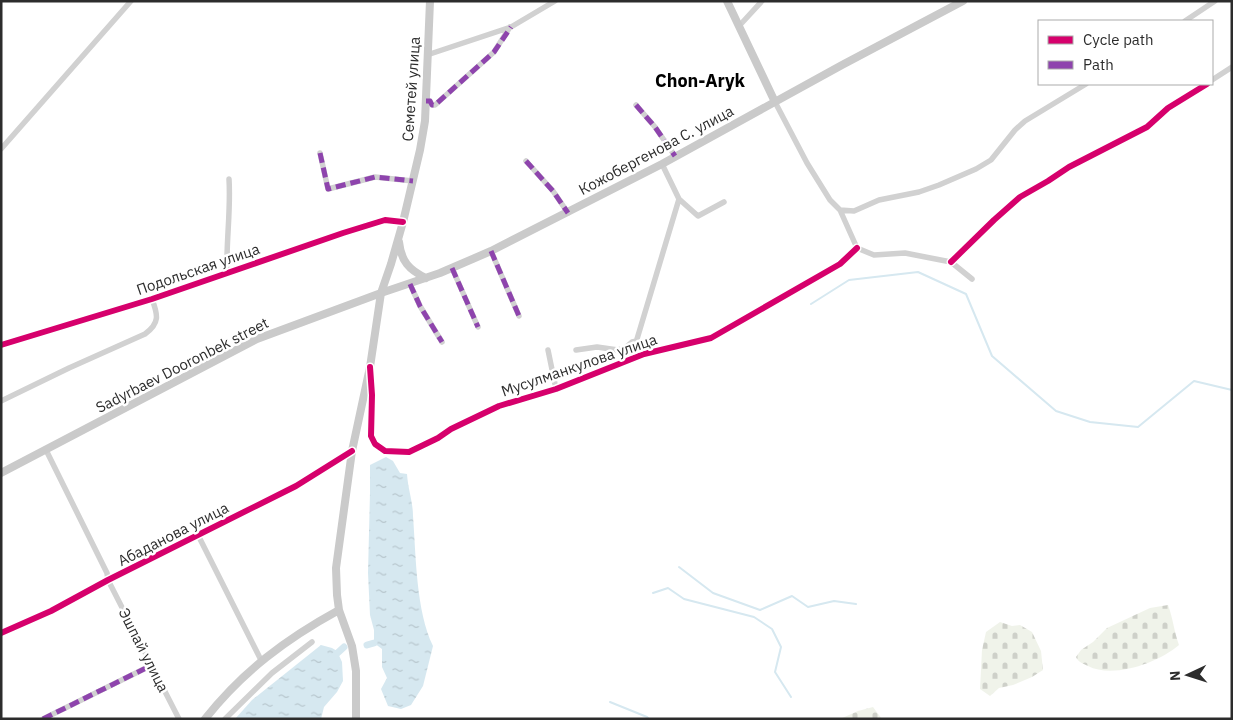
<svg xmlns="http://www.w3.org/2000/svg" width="1233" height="720" viewBox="0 0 1233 720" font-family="'IBM Plex Sans',sans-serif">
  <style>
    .cemetery { fill: url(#cemetery-stones) }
    .water { fill: url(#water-ripples) }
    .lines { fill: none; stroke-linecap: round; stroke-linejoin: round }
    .stream { stroke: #d6e8f0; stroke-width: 2 }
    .canal { stroke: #d6e8f0; stroke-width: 7 }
    .street { stroke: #d1d1d1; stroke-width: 5.5 }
    .secondary { stroke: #cacaca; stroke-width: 8 }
    .quiet { stroke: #8e44ad; stroke-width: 5; stroke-dasharray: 10 5; stroke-linecap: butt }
    .cycleway-casing { stroke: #fff; stroke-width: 9 }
    .cycleway { stroke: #d6006c; stroke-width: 6 }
    .labels { text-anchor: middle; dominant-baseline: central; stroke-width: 5; stroke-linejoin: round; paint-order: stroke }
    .street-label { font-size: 15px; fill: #2c2c2c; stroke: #fff }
    .quarter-label { font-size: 18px; font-weight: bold; fill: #000; stroke: #fff }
  </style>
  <defs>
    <pattern id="cemetery-stones" width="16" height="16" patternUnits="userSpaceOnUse" patternTransform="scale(1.25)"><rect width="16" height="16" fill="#f0f3ea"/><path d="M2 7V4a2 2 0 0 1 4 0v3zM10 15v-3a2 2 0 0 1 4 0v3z" fill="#ced0c9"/></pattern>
    <pattern id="water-ripples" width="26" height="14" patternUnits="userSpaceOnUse" patternTransform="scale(1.25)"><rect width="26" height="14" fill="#d6e8f0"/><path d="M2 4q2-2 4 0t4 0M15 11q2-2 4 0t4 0" fill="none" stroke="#b8c7ce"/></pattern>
  </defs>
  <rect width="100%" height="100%" fill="#fff"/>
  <!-- cemetery -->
  <path class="cemetery" d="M 1168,605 C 1173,618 1174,632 1179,645 C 1158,663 1113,679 1088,666 C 1082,663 1078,662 1076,657 L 1081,650 L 1093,642 L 1107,628 L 1150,608 Z
    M 1000,622 L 1012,626 L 1020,625 L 1032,632 L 1041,651 L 1043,670 L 1032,677 L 1013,685 L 999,688 L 990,696 L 980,689 L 982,650 L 986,632 Z
    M 873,707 L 882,719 L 840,719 L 858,711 Z"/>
  <!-- water -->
  <path class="water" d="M 386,457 L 393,461 L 400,473 L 407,474 C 408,489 413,502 413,516 C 416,556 416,611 433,646 L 423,686 L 411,705 L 401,709 L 388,706 L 381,689 L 387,678 L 382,667 L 382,649 L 374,643 L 374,630 L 370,615 L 368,573 L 370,493 L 370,465 Z
    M 321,645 L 332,648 L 337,651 L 342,662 L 343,681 L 337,692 L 324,707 L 321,719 L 235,719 L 252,700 Z"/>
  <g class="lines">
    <!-- stream -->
    <path class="stream" d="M 811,304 L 849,280 L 918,272 L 966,294 L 992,356 L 1056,411 L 1090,422 L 1138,427 L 1194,381 L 1232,390
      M 679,567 L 713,593 L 760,610 L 792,596 L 808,607 L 834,601 L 856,604
      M 653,593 L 668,588 L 684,599 L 754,617 L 772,629 L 781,647 L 775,672 L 791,697
      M 610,702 L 647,717 L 649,719"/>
    <!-- canal -->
    <path class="canal" d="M 367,645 L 374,643
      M 332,658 L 344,647"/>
    <!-- street -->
    <path class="street" d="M 1185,21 L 1215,1
      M 740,25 L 762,1
      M 427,55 L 511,27 L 555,1
      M 1212,80 L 1232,67
      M 426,101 L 430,101 L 432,105 L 435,105 L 494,52 L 510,27
      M 775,102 L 807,163 L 830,200 L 840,210 L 857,248 L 874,255 L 905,253 L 951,262 L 972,279
      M 636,105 L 655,127 L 675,156
      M 1,149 L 131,1
      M 320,153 L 328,189 L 375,177 L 413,181
      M 526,161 L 553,191 L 568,213
      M 679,199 L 698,216 L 724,202
      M 840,210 L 854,211 L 879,200 L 919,192 L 939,185 L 976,169 L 991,160 L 1015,130 L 1025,121 L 1086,84
      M 491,251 L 519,316
      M 951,262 L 994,220 L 1020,197 L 1048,181 L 1069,167 L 1147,127 L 1168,108 L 1207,84
      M 452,268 L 478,327
      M 227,273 C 226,241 231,210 229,179
      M 410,284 L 420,306 L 442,342
      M 1,345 L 152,299 L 343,233 L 385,220 L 403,222
      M 548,350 L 556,389
      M 576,350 L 597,347 L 618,350 L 625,348 L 632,342 L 637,341
      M 631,359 L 679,199 L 662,164
      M 371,374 L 371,436 L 375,444 L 385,451 L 409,452 L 420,448 L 438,438 L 451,429 L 499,406 L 556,389 L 644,354 L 711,338 L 840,264 L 857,248
      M 1,401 L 69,368 L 145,334 C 160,323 158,315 152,299
      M 46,450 L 107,573 L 108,580 L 179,719
      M 198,535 L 261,660
      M 1,633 L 51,611 L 108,580 L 296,486 L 352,451
      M 43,719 L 152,665
      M 225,719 L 272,673 L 312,642"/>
    <!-- secondary -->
    <path class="secondary" d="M 727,1 L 775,102
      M 399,242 C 401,261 409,270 426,278
      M 1,473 L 257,339 L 381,293 L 440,273 L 491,251 L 662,164 L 842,65 L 963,1
      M 205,719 C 243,671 286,639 339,610
      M 356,719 L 356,671 L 352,646 L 339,610 L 337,595 L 336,568 L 352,451 L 370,367 L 381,293 L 391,264 L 403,222 L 420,150 L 425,121 L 430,1"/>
    <!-- quiet -->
    <path class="quiet" d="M 426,101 L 430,101 L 432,105 L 435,105 L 494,52 L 511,27
      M 636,105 L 655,127 L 675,156
      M 320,153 L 328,189 L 375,177 L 413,181
      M 526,161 L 553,191 L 568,213
      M 491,251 L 519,316
      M 452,268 L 478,327
      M 410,284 L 420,306 L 442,342
      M 43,719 L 152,665"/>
    <defs>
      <path id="cycleway" d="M 951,262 L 994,220 L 1020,197 L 1048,181 L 1069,167 L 1147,127 L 1168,108 L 1207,84
        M 1,345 L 152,299 L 343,233 L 385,220 L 403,222
        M 370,367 L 372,395 L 371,436 L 375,444 L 385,451 L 409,452 L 438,438 L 451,429 L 499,406 L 556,389 L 644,354 L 711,338 L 840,264 L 857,248
        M 1,633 L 51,611 L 108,580 L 296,486 L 352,451"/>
    </defs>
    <!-- cycleway casing -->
    <use href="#cycleway" class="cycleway-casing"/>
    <!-- cycleway -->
    <use href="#cycleway" class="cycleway"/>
  </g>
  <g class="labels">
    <!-- street labels -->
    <g class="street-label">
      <text transform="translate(411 89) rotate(-86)">Семетей улица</text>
      <text transform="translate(656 150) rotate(-28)">Кожобергенова С. улица</text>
      <text transform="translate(198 269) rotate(-19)">Подольская улица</text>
      <text transform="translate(182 365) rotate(-27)">Sadyrbaev Dooronbek street</text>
      <text transform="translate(579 365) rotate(-19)">Мусулманкулова улица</text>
      <text transform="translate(173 534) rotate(-27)">Абаданова улица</text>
      <text transform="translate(144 650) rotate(63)">Эшпай улица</text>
    </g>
    <!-- quarter labels -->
    <g class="quarter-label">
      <text x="700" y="80">Chon-Aryk</text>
    </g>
  </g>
  <!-- border -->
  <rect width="1233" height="720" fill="none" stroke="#2c2c2c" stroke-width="5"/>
  <!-- legend -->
  <rect x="1038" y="20" width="175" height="65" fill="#ffffff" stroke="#ababab"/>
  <rect x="1048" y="36" width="25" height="8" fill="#d6006c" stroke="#ababab"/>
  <text x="1083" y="45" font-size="15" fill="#2c2c2c">Cycle path</text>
  <rect x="1048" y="61" width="25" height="8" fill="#8e44ad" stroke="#ababab"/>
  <text x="1083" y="70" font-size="15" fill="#2c2c2c">Path</text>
  <!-- north arrow -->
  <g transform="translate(1188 675) rotate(266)" stroke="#ffffff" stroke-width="4" paint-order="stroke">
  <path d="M0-4L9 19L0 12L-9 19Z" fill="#2c2c2c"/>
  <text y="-8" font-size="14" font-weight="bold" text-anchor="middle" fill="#2c2c2c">N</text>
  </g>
</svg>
